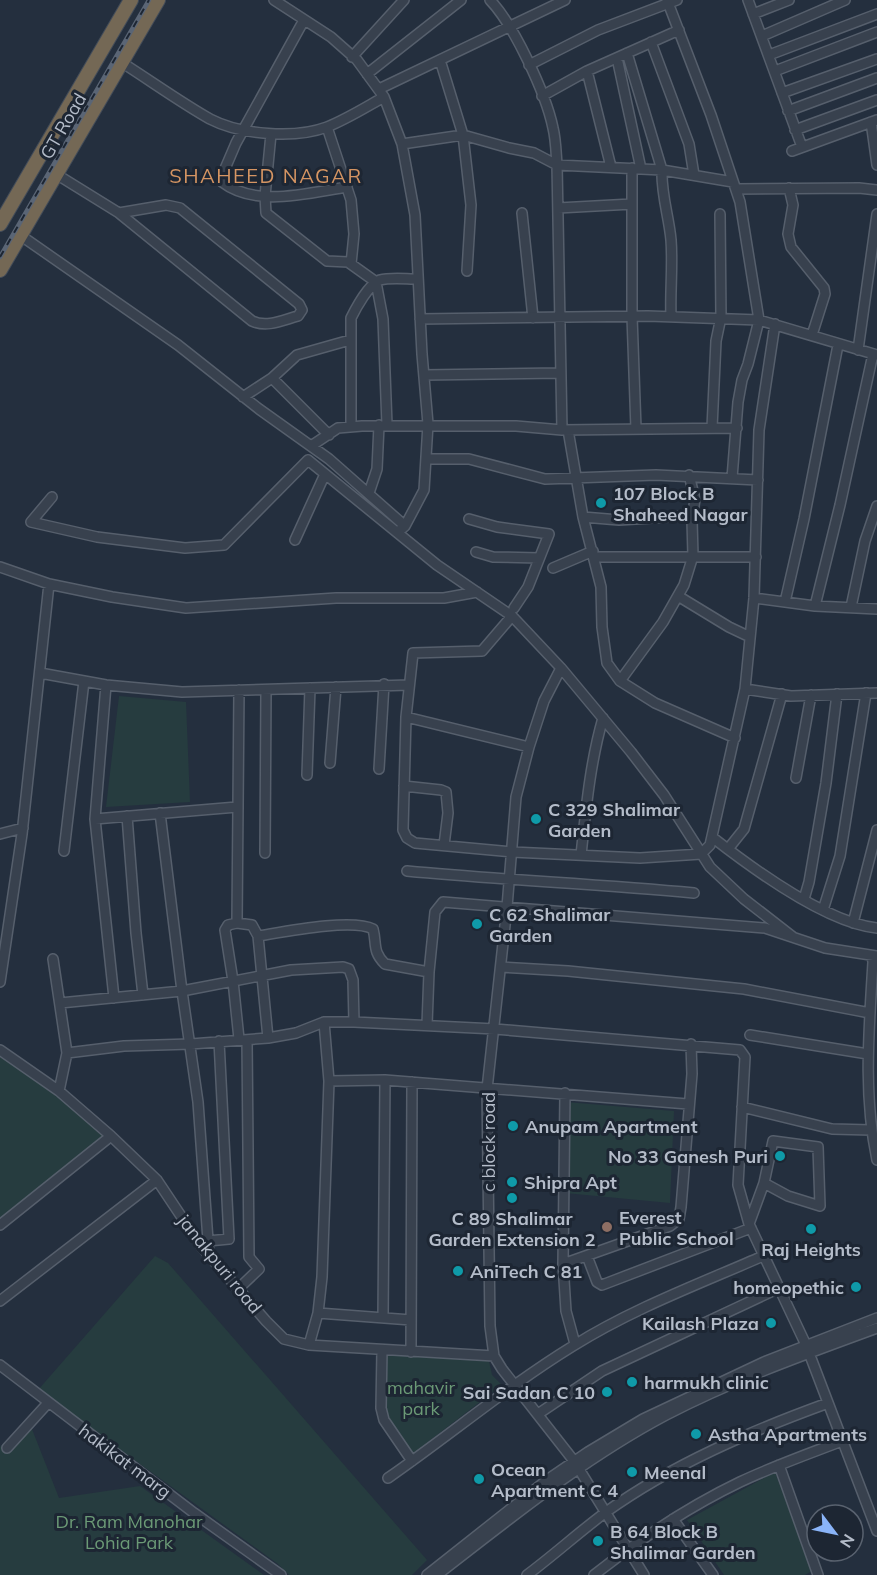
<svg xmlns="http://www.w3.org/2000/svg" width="877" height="1575" viewBox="0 0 877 1575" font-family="Mulish,sans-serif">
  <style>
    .green { fill: #263c3f }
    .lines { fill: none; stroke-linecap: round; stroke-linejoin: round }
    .minor-casing { stroke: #565f6c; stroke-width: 12 }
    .highway-casing { stroke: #434c59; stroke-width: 16 }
    .minor { stroke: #38414e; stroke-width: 9 }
    .highway { stroke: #746855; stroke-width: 14 }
    .rail-casing { stroke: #5a6575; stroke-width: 4.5 }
    .rail { stroke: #1d2633; stroke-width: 2; stroke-dasharray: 7; stroke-linecap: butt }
    .culture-dot { fill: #0f9aa8; stroke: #1d2633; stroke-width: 2 }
    .education-dot { fill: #8d6e63; stroke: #1d2633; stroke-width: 2 }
    .labels { text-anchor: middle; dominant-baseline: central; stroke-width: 6; stroke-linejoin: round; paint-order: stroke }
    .street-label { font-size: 18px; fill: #b4bcc9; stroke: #1d2633 }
    .poi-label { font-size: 18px; font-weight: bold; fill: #b4bcc9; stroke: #1d2633; text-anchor: start }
    .park-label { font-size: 18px; fill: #6b9a76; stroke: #1d2633 }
    .neighbourhood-label { font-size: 20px; letter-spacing: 1.5px; fill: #d59563; stroke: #1d2633 }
  </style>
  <rect width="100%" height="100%" fill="#242f3e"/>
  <!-- green -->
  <path class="green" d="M 119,696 L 186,702 L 190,802 L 106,807 Z
    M 0,1050 L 111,1136 L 0,1225 Z
    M 566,1102 L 674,1111 L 670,1203 L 565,1193 L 560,1148 Z
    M 155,1256 L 168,1263 L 427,1560 L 412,1575 L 289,1575 L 278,1564 L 38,1390 Z
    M 382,1354 L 489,1361 L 492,1375 L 502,1385 L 411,1455 L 389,1429 L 381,1402 Z
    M 28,1419 L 59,1498 L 140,1486 L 264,1575 L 0,1575 L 0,1447 Z
    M 775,1472 L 812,1571 L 805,1575 L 724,1575 L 687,1520 Z"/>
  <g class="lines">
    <defs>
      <path id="minor" d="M 274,0 L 331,37 L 357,60 L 384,97 L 402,144 L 415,215 L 422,354 L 428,424 L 424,490 L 405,526 L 398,532
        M 490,0 C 514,25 546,94 553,128 C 556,140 556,153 557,165 L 562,430
        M 667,0 L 711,115 L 740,202 L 759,320 L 748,364 L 742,380 L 738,402 L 732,478
        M 748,0 L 802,147
        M 753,14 L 789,0
        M 304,20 L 236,143 L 221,178 L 222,182 C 256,208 308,193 347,187
        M 762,36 L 845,0
        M 651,42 L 689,144 L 694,175
        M 627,53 L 662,170 C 661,194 669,217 671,240 C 673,265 670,291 671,316
        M 769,55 L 877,14
        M 352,57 L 404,0
        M 617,58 L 641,169
        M 440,60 L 463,135 L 471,205 L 467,271
        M 121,62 C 151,81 180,102 210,119 C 241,135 295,139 327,127 C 347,119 366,107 384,97
        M 529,65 L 598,30 L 677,0
        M 587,71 L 611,167
        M 775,71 L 877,32
        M 367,74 L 461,0
        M 379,89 L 565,0
        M 782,93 L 877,59
        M 542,96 L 587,71 L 679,30
        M 788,111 L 877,78
        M 871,122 L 877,165
        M 327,127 L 351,200 L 354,234 L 351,264
        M 795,130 L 877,100
        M 271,134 L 265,196 L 266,213 L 327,261 L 348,262 L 376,282 L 383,319 L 387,425
        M 402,144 L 463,135 L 509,148 L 534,153 L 557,165 L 662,170 L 733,182
        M 792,151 L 877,120
        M 632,168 L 632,316 L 636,429
        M 56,174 L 119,213 L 252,321 C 267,328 283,320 298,316 L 302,310 L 299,304 L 180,208 L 166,205 L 119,213
        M 789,188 L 793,205 L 788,234 L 791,247 L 824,288 L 825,294 L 812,335
        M 736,189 L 859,188 L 877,190
        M 558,208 L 632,204
        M 522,213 L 533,318
        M 20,235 L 178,345 L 259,409 L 329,459 L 405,526
        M 420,319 L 648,316 L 759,320 L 877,355
        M 858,350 L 877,214
        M 424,375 L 560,373
        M 272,378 L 329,435
        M 243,397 L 272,378 L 297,355 L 350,340
        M 351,426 L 351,318 C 356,308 369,284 380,280 C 390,277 406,279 418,279
        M 712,428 L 716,341 L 721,317 L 720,214
        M 568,430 L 583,517 L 601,587 L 602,627 L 607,663 L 620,681 L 655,703 L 735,738
        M 311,446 L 338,428 L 362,426 L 516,426 L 562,430 L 737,428
        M 428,459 L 469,459 L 545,479 L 656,475 L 758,480
        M 369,493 L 377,469 L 379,425
        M 52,497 L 31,522 L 97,537 L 185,548 L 224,545 L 308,460 L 437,565 L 512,616 L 561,668 L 631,752 L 664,795 L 710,867 L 744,899 L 793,937
        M 583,517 L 619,520 L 685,516 L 692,520
        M 469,519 L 497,527 L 549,534 L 528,587 L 514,608
        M 295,540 L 325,474
        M 476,552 L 493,557 L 539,558
        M 595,557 L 756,557
        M 0,567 L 49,584
        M 553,568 L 593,551
        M 678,596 L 729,627 L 750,637
        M 754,598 L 815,606 L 877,609
        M 785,602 L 804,519 L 838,345
        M 815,606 L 840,505 L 873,354
        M 851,607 L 865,541 L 877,506
        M 512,616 L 482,651 L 413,653 L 406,717 L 403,830 L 407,838 L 415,843 L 512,852 L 640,858 L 701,854 L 710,845 L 745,689 L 754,598 L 759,430 L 775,324
        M 561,668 L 544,701 L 529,747 L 516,797 L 507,907 L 487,1089 L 490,1326 L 494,1356 L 502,1369 L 574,1461 L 644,1575
        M 40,673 L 106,685 L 182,692 L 409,685
        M 620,681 L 663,622 L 684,585 L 693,556 L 692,520 L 695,499 L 689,475
        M 106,685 L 95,819 L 237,807
        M 745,689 L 791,696 L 877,693
        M 406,717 L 529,747
        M 330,763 L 336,687
        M 379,769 L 384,684
        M 307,775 L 310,688
        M 796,778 L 811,695
        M 404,786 L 441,790 L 446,792 L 448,813 L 444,845
        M 160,813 L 182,991 L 198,1102 L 209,1254
        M 127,816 L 136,933 L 143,995
        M 95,819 L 114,998
        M 0,834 L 23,828
        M 712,837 C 753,869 826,923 877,928
        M 728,849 L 744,829 L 782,694
        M 64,851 L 84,681
        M 265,853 L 266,690
        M 581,855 C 586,809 590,763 603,718
        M 407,871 C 503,880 598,884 694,893
        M 804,899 L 809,882 L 826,783 L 837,694
        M 823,910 L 840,856 L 866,693
        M 237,923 L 252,925 L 258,936 L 268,1038
        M 853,923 L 877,830
        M 258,936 C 283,932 352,918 373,929 C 377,944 372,951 385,964 L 429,972
        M 872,956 L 873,962 C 869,1029 863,1094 877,1160
        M 53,959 L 67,1053 L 59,1091
        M 501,967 L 568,971 L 744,989 L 870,1013
        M 0,982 L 22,834 L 49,584 L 112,597 L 186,608 L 336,598 L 444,598 L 477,592
        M 60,1003 L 182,991 L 291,970 L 343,967 L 349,969 L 353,980 L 354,1022
        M 427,1025 L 429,972 L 435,912 L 443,902 L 765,928 L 825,948 L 877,956
        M 750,1035 L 868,1054
        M 239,1039 L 233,981 L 225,930 L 228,925 L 237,923 L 239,690
        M 0,1050 L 59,1091 L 111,1136 L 157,1180 L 201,1246 L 266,1321 L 284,1339 L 309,1345 L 494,1356
        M 67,1053 L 124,1046 L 191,1044 L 268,1038 L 296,1033 L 324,1022 L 354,1022 L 495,1029 L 740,1050 L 745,1057 L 738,1185 L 749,1224 L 806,1345 L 877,1531
        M 329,1081 L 385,1080 L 688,1104
        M 565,1093 L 563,1264 L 566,1311 L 575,1344
        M 742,1107 L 832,1129 L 871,1130
        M 749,1224 L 764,1183 L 788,1196 L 820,1206 L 818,1147 L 773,1141 L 764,1183
        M 0,1225 L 111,1136
        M 208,1241 L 229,1239 L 219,1041
        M 587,1256 L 597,1282 L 602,1285 L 751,1228
        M 563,1264 L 670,1226 L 679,1219 L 681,1207 L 692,1074 L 691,1044
        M 238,1289 L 259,1269 L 249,1257 L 247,1040
        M 0,1301 L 157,1180
        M 318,1313 L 411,1320
        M 383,1318 L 385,1080
        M 309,1345 L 318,1313 L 322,1277 L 329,1081 L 324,1022
        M 382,1350 L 381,1408 L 384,1420 L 412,1461
        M 411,1352 L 412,1082
        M 0,1365 L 194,1513 L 281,1575
        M 538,1414 L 602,1371 L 779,1288
        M 7,1448 L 48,1403
        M 779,1465 L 818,1575
        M 388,1478 C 450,1435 508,1386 573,1346 C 632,1309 699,1284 763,1256
        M 673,1519 L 713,1575
        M 427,1575 L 547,1480 L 588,1452 L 643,1419 L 764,1362 L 877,1318
        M 437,1575 C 511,1518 583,1459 666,1415 C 733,1380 806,1354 877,1328
        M 527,1575 C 554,1555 579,1532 606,1512 C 673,1464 751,1431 828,1403
        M 594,1575 C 640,1539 688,1507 740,1482 C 774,1466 808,1454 842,1441"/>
      <path id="highway" d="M 0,224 L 131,0
        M 0,270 L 158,0"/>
    </defs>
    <!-- minor casing -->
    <use href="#minor" class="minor-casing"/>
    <!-- highway casing -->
    <use href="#highway" class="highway-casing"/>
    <!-- minor -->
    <use href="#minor" class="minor"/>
    <!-- highway -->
    <use href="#highway" class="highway"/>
    <defs>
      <path id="rail" d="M 0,257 L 149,0"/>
    </defs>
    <!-- rail casing -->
    <use href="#rail" class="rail-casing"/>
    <!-- rail -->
    <use href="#rail" class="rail"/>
  </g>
  <!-- markers -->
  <g class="culture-dot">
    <circle cx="601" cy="503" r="6"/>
    <circle cx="536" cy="819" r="6"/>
    <circle cx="477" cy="924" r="6"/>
    <circle cx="513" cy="1126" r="6"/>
    <circle cx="780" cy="1156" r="6"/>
    <circle cx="512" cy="1182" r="6"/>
    <circle cx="512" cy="1198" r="6"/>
    <circle cx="811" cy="1229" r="6"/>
    <circle cx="458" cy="1271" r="6"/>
    <circle cx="856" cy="1287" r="6"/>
    <circle cx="771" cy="1323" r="6"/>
    <circle cx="632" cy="1382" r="6"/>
    <circle cx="607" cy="1392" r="6"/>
    <circle cx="696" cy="1434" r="6"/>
    <circle cx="632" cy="1472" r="6"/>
    <circle cx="479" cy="1479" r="6"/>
    <circle cx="598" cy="1541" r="6"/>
  </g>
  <circle class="education-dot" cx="607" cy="1227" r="6"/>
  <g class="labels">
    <!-- street labels -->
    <g class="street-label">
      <text transform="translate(63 126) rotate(-60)">GT Road</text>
      <text transform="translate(488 1142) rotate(-90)">c block road</text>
      <text transform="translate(220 1264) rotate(51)">janakpuri road</text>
      <text transform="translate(125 1461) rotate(37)">hakikat marg</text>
    </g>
    <!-- poi labels -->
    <g class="poi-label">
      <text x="613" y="493">107 Block B<tspan x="613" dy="21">Shaheed Nagar</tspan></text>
      <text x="548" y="809">C 329 Shalimar<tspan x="548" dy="21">Garden</tspan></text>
      <text x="489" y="914">C 62 Shalimar<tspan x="489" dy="21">Garden</tspan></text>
      <text x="525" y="1126">Anupam Apartment</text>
      <text x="768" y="1156" text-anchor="end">No 33 Ganesh Puri</text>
      <text x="524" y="1182">Shipra Apt</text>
      <text x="619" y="1217">Everest<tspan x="619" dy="21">Public School</tspan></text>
      <text x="512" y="1218" text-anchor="middle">C 89 Shalimar<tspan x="512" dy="21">Garden Extension 2</tspan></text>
      <text x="811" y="1249" text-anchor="middle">Raj Heights</text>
      <text x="470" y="1271">AniTech C 81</text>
      <text x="844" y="1287" text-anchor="end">homeopethic</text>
      <text x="759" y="1323" text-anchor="end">Kailash Plaza</text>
      <text x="644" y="1382">harmukh clinic</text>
      <text x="595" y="1392" text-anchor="end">Sai Sadan C 10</text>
      <text x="708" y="1434">Astha Apartments</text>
      <text x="491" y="1469">Ocean<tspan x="491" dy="21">Apartment C 4</tspan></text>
      <text x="644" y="1472">Meenal</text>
      <text x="610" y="1531">B 64 Block B<tspan x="610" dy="21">Shalimar Garden</tspan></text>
    </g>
    <!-- park labels -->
    <g class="park-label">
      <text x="421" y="1387">mahavir<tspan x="421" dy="21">park</tspan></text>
      <text x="129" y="1521">Dr. Ram Manohar<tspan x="129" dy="21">Lohia Park</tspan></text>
    </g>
    <!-- neighbourhood labels -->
    <g class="neighbourhood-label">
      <text x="266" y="175">SHAHEED NAGAR</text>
    </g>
  </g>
  <!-- north arrow -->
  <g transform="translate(835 1533) rotate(122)"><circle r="28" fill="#1d2633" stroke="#59626f" stroke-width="1.5"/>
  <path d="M0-4.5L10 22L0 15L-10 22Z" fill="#8ab4f8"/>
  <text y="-9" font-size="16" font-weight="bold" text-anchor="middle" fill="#b4bcc9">N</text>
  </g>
</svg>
